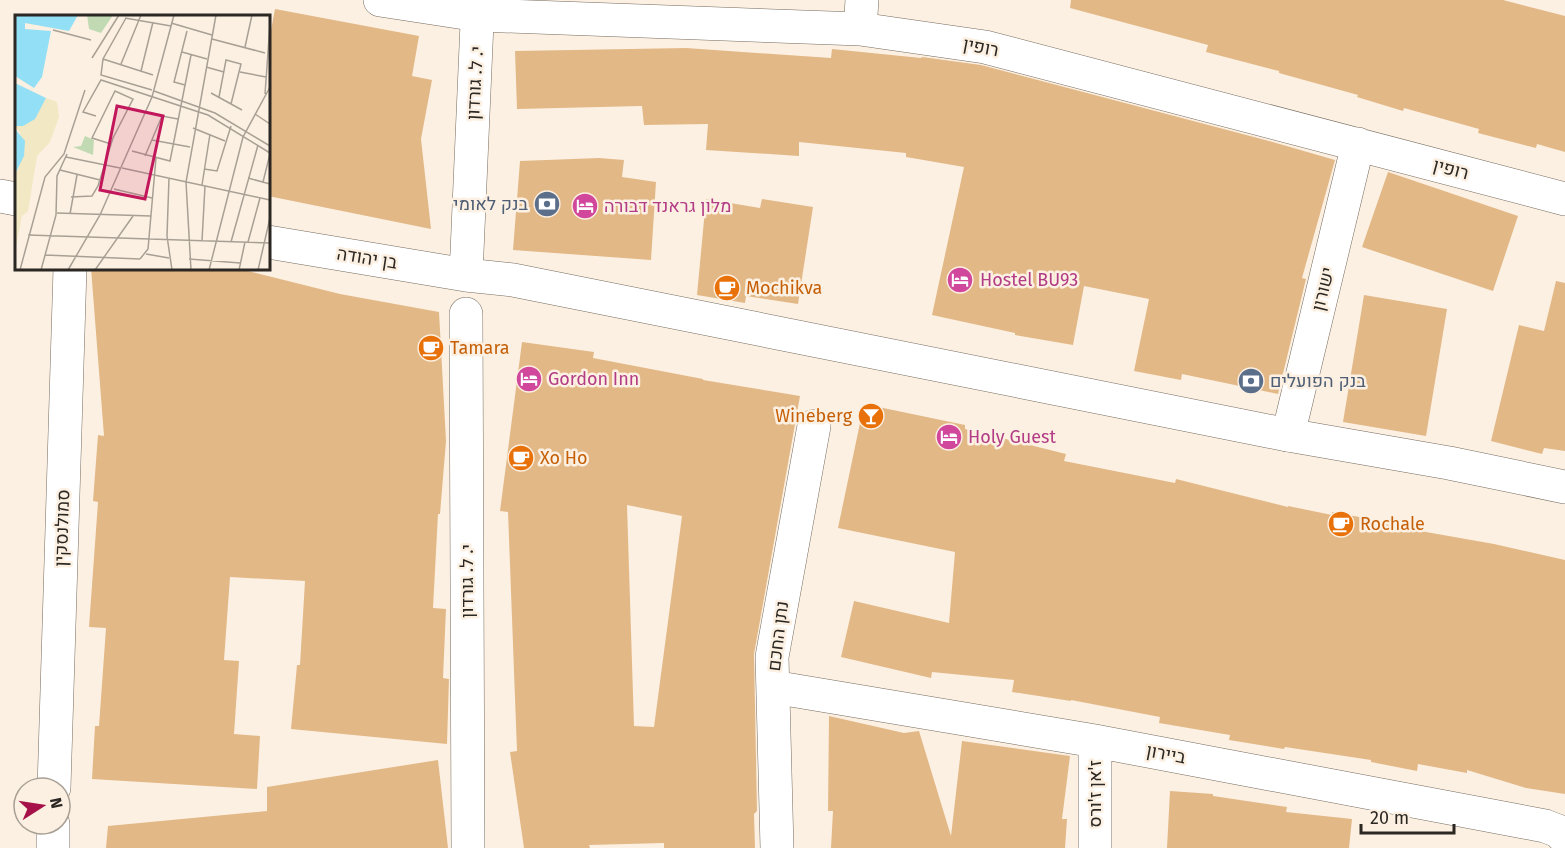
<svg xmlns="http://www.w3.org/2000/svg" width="1565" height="848" viewBox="0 0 1565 848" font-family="'Fira Sans',Heebo,sans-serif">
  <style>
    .building { fill: #e3b887; fill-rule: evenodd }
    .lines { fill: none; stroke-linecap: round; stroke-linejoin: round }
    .minor-casing { stroke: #756b5f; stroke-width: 34 }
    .tertiary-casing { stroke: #756b5f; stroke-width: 34 }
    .minor { stroke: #fff; stroke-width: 33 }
    .tertiary { stroke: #fff; stroke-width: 33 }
    .labels { text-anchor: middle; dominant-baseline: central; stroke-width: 5; stroke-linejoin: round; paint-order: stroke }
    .street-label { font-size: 18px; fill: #2b2722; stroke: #fcf0e2 }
    .service-label { font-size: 18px; fill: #4e5e75; stroke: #fcf0e2; text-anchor: end }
    .hotel-label { font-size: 18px; fill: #b23c85; stroke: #fcf0e2; text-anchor: start }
    .food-label { font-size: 18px; fill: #c56008; stroke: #fcf0e2; text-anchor: start }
    .inset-road { fill: none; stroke: #a8a095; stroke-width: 1.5 }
    .view { fill: #c2185b; fill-opacity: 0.15; stroke: #c2185b; stroke-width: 3 }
    .inset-edge { fill: none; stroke: #2b2722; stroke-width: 3 }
  </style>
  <rect width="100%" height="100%" fill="#fcf0e2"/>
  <!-- building -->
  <path class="building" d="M 1071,0 L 1503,0 L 1565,16 L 1565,152 L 1537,144 L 1536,148 L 1478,133 L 1479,129 L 1404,108 L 1403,111 L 1357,97 L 1358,95 L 1279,73 L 1279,71 L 1206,52 L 1208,45 L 1070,8 Z
    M 275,9 L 419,36 L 412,76 L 432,80 L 421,139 L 431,229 L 268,196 L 268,46 Z
    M 686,48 L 831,58 L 832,49 L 921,58 L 922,57 L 981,65 L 1269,141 L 1335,160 L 1302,278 L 1306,279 L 1278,394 L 1182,374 L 1181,380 L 1134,371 L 1149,299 L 1084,286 L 1073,345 L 1015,335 L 1015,333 L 932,315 L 964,167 L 906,157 L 906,153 L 799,142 L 799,156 L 706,150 L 708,124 L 644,125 L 642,106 L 517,109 L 515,51 Z
    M 599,158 L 624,160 L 622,177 L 656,182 L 651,260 L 513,250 L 520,161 Z
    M 1388,172 L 1518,216 L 1493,291 L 1362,247 Z
    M 706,199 L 760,208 L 762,199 L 813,207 L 798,304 L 746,296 L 745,303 L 697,295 Z
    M 91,268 L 236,268 L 340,294 L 439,312 L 446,441 L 440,514 L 438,514 L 433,608 L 446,609 L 443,678 L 449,679 L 447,744 L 291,729 L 297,665 L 300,665 L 305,581 L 230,577 L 224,660 L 239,661 L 234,734 L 260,736 L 257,789 L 92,779 L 95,726 L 99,726 L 106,628 L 89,627 L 98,502 L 93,501 L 98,435 L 104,436 Z
    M 1556,281 L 1565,283 L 1565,451 L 1544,448 L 1542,454 L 1491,441 L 1519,325 L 1544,331 Z
    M 1364,295 L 1447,309 L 1426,436 L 1343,422 Z
    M 522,342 L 594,352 L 593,358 L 703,379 L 703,380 L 800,396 L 754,654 L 757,811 L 754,814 L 755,848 L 664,848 L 664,843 L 589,845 L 590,848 L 524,848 L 510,752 L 517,751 L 508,512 L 500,511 ZM 627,505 L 682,516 L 654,727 L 634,726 Z
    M 864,404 L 965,425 L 965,429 L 1066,454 L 1064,461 L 1175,483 L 1176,479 L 1288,507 L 1288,506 L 1332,515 L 1332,512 L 1392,523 L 1392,526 L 1494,544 L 1565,560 L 1565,794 L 1526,788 L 1467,770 L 1467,773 L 1418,764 L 1417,771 L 1371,762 L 1371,760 L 1285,747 L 1284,749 L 1229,740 L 1230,735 L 1159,723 L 1160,717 L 1071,700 L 1071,701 L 1012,692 L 1014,680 L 932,672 L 931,678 L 841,657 L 854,601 L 949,623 L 955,552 L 838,528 Z
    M 829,716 L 904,733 L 919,731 L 951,836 L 962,741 L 1070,756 L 1062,819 L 1067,819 L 1065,848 L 831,848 L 833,811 L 828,811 Z
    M 438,760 L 448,848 L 106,848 L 108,826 L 267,811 L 267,787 Z
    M 1170,791 L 1213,794 L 1213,796 L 1287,807 L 1286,812 L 1352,819 L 1349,848 L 1167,848 Z"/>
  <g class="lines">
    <defs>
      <path id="minor" d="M 380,0 L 478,15 L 860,29 L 985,47 L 1565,199
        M 860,29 L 862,0
        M 1288,435 L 1358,144
        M 773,687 L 1095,741 L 1545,826 L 1558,831 L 1565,838
        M 1095,741 L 1095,848
        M 54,788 L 70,268
        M 53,848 L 53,824
        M 777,848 L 772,657 L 814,426"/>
      <path id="tertiary" d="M 0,196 L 16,199
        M 268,242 L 466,275 L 513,280 L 1288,435 L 1449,463 L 1565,487
        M 466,275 L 478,0
        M 466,314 L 468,848"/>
    </defs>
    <!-- minor casing -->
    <use href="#minor" class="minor-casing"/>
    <!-- tertiary casing -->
    <use href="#tertiary" class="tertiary-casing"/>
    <!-- minor -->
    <use href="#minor" class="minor"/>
    <!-- tertiary -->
    <use href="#tertiary" class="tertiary"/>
  </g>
  <!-- icons -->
  <defs>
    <symbol id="bank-disc" viewBox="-11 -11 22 22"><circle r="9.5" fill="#5c6f8a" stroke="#fcf0e2"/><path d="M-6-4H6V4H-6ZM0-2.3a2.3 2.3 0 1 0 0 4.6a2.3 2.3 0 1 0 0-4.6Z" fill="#fff"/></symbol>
    <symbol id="hotel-disc" viewBox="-11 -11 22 22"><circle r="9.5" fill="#d1479c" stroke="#fcf0e2"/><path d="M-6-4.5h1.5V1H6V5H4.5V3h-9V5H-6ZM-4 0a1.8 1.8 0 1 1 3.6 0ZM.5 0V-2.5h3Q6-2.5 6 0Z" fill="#fff"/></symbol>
    <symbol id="cafe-disc" viewBox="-11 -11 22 22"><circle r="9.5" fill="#e8710a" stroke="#fcf0e2"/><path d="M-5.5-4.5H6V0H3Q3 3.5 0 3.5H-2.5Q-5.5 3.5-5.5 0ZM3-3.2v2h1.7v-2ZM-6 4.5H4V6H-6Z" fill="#fff"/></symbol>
    <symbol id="bar-disc" viewBox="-11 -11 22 22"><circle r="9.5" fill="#e8710a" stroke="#fcf0e2"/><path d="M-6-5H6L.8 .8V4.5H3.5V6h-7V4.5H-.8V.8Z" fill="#fff"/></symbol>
  </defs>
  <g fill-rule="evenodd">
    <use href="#bank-disc" x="532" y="189" width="30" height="30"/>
    <use href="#hotel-disc" x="570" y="191" width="30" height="30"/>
    <use href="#hotel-disc" x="945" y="265" width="30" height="30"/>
    <use href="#cafe-disc" x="712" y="273" width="30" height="30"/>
    <use href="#cafe-disc" x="416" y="333" width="30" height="30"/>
    <use href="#hotel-disc" x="514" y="364" width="30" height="30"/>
    <use href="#bank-disc" x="1236" y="366" width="30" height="30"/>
    <use href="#bar-disc" x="856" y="401" width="30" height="30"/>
    <use href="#hotel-disc" x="934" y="422" width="30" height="30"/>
    <use href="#cafe-disc" x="506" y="443" width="30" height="30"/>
    <use href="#cafe-disc" x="1326" y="509" width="30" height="30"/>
  </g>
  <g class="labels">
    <!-- street labels -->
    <g class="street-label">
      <text transform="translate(981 47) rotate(11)">רופין</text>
      <text transform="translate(475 83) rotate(-87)">י. ל. גורדון</text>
      <text transform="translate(1451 169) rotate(15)">רופין</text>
      <text transform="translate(367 258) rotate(9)">בן יהודה</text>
      <text transform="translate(1323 289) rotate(-76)">ישורון</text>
      <text transform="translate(62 528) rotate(-88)">סמולנסקין</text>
      <text transform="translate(467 581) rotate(-90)">י. ל. גורדון</text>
      <text transform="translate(778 636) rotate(-83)">נתן החכם</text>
      <text transform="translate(1166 754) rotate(11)">ביירון</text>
      <text transform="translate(1095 794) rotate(-90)">ז'אן ז'ורס</text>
    </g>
    <!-- service labels -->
    <g class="service-label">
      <text x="528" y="204">בנק לאומי</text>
      <text x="1270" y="381" text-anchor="start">בנק הפועלים</text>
    </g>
    <!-- hotel labels -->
    <g class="hotel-label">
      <text x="604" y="206">מלון גראנד דבורה</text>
      <text x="980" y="280">Hostel BU93</text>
      <text x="548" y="379">Gordon Inn</text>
      <text x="968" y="437">Holy Guest</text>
    </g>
    <!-- food labels -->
    <g class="food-label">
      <text x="746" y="288">Mochikva</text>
      <text x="450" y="348">Tamara</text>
      <text x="852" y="416" text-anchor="end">Wineberg</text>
      <text x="540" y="458">Xo Ho</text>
      <text x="1360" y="524">Rochale</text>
    </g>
  </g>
  <!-- overview -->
  <g transform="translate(15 15)">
    <rect width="255" height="255" fill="#fcf0e2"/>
    <path d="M 98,0 L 86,18 L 74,14 L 72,0 ZM 70,121 L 79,125 L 78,140 L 58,132 L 66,131 Z" fill="#c1dab3"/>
    <path d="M 31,83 L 42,87 L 44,102 L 35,127 L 22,141 L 13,196 L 7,201 L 0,236 L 0,159 L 4,152 L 5,118 L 0,111 L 8,111 Z" fill="#f2e8c3"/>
    <path d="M 63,0 L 54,16 L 10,8 L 10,14 L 36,16 L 27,62 L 19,73 L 0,61 L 0,1 ZM 0,68 L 31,83 L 20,104 L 8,111 L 0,111 ZM 0,114 L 10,126 L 9,141 L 0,159 Z" fill="#93dff5"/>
    <path class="inset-road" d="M 110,3 L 156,11M 111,3 L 88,44 L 86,60 L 137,75M 156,8 L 197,20M 38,15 L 76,25M 197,24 L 250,38M 230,32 L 237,0M 167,37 L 192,44M 77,43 L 104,0M 88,44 L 138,60M 106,49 L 126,0M 191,52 L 209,57M 126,56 L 138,7M 225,57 L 251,62M 170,70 L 159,67 L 172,16M 139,76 L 200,98 L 255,131M 196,78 L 227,95M 250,79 L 255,9M 204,82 L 211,45 L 226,49 L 216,89M 240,99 L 255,109M 81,101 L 68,97 L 86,65 L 193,100 L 255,138M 178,113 L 210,126M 137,125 L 175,132M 117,136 L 155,146 L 176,40M 130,141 L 147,101 L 163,104M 51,142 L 105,153M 107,153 L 255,185M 189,154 L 202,156 L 216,111M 45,155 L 85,165M 154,163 L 152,221 L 157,255M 233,163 L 255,169M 248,167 L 255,139M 187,170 L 195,119M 99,174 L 137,183M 56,182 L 77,181 L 83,171 L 98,123 L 118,84 L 100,76 L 77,123 L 96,129M 42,198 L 136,201M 55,199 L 62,160M 13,220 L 255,228M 187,226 L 190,171M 216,227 L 243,130M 233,227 L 245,183M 131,239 L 154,243M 30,240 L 125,244M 125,244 L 133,234 L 141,143M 174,244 L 225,248M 5,255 L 30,162 L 49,139 L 70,75M 26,255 L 41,200 L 42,161 L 52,139M 53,255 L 85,200 L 137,82 L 159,0M 80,255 L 118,201M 176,255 L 171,167 L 201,0M 194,255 L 228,122 L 255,72M 224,255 L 230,227M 243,255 L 255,203"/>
    <path class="view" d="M 102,91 L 148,101 L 130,184 L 85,175 Z"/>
    <rect width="255" height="255" class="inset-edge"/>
  </g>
  <!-- north arrow -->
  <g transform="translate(42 806) rotate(78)"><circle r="28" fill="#fcf0e2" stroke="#a8a095" stroke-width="1.5"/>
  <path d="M0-4.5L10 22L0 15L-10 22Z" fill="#a6114a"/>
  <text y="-9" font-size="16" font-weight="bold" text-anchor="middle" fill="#2b2722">N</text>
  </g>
  <!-- scale -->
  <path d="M1361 824v9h93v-9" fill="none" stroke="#2b2722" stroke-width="3"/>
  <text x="1370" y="824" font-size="18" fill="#2b2722" stroke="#fcf0e2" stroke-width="4.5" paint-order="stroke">20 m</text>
</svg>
